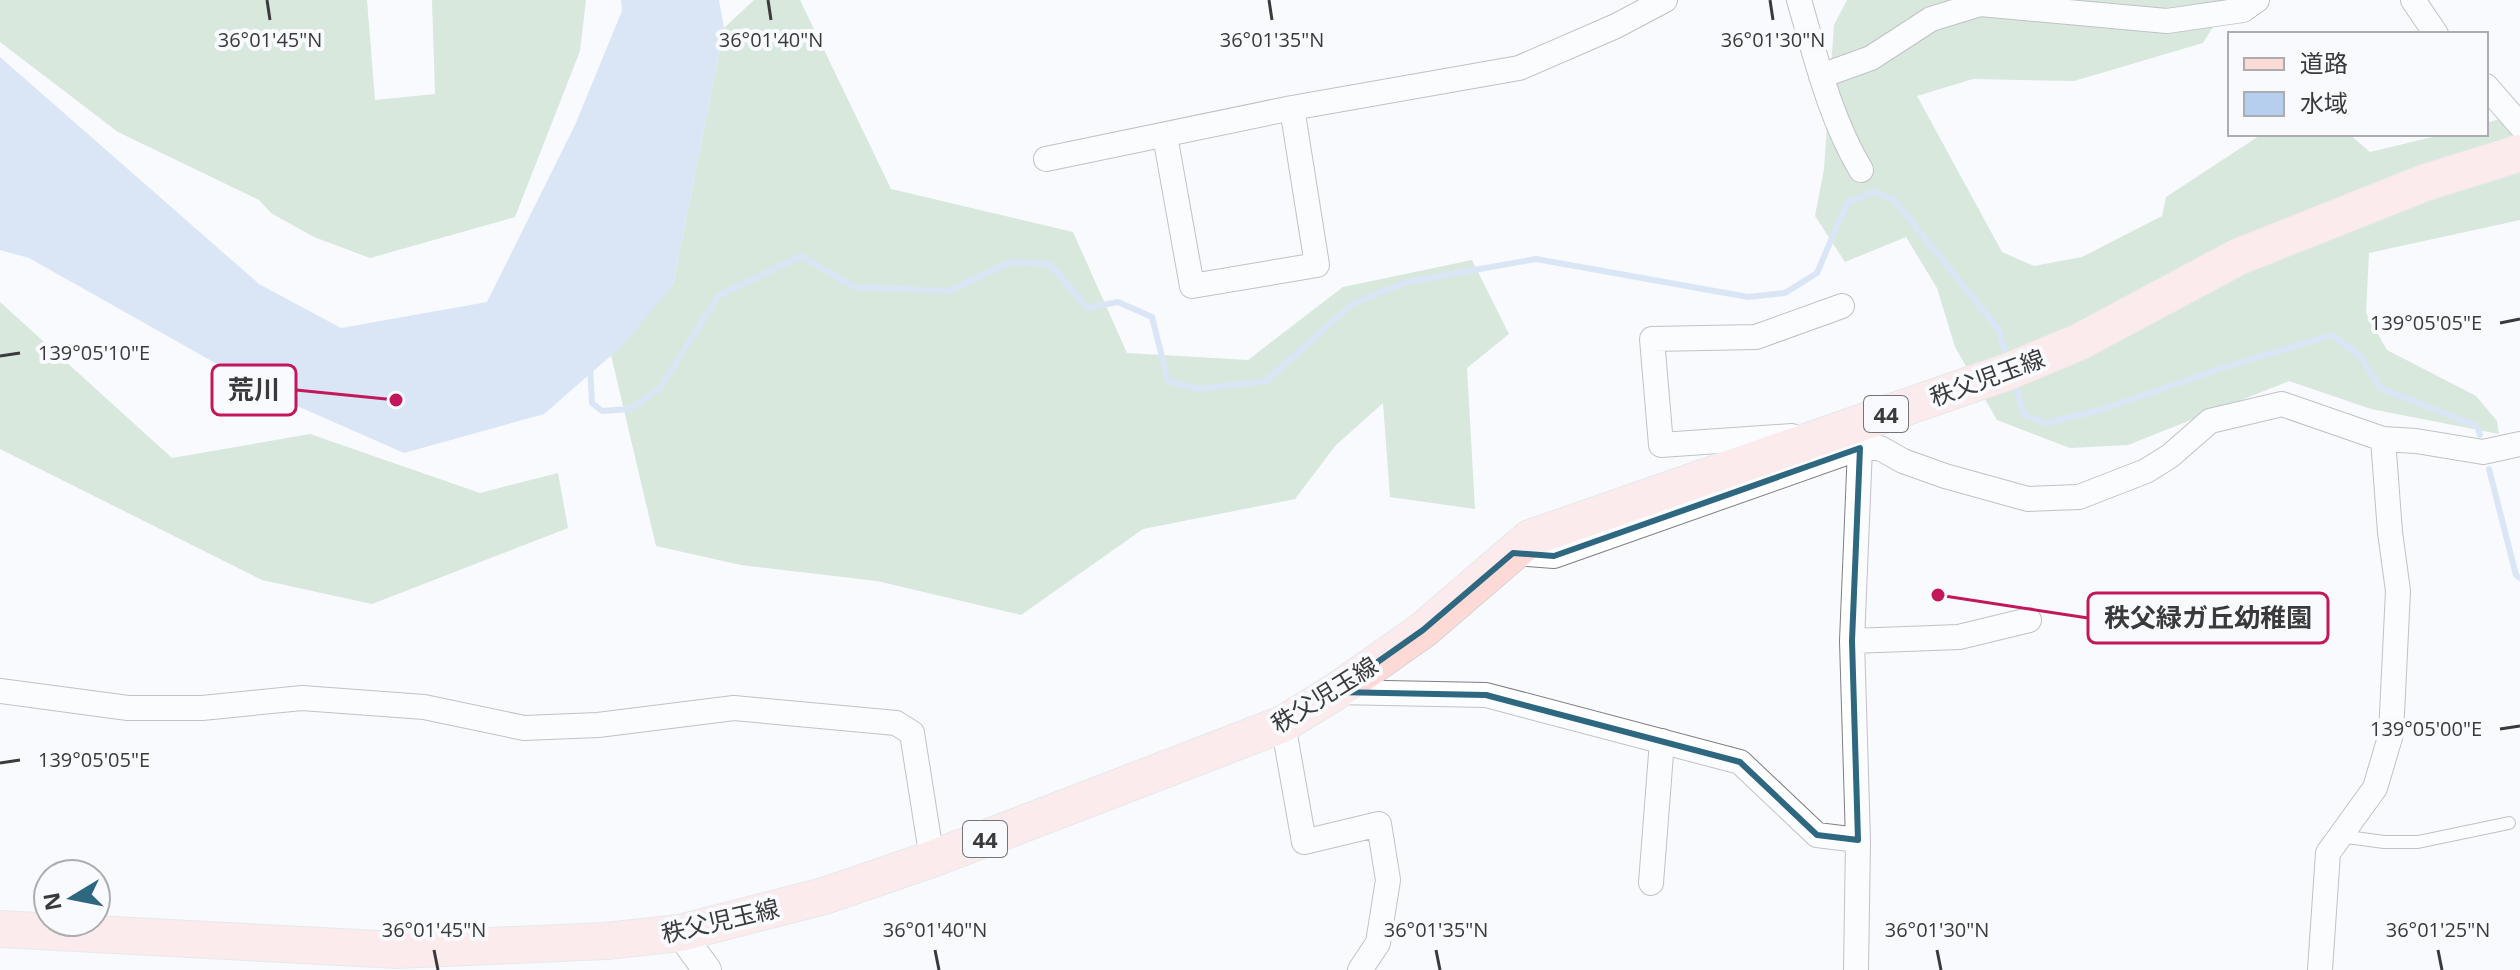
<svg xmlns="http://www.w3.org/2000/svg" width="2520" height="970" viewBox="0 0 2520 970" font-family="'Open Sans','Noto Sans JP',sans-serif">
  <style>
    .forest { fill: #b1d2b7 }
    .water { fill: #b7cfee }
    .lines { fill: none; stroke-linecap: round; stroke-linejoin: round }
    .stream { stroke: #b7cfee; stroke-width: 6 }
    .service-casing { stroke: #7e7f83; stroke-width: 14 }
    .minor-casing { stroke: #7e7f83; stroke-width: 26 }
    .tertiary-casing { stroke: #7e7f83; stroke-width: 30 }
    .primary-casing { stroke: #d4d4d4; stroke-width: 38 }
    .service { stroke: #fff; stroke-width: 12 }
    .minor { stroke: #fff; stroke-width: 24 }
    .tertiary { stroke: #fff; stroke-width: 28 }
    .primary { stroke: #fedad7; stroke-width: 36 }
    .marked { fill: none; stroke: #2d6780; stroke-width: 6; stroke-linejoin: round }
    .ticks { fill: none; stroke: #3a3a3c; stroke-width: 3 }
    .labels { text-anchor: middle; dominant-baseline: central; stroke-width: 8; stroke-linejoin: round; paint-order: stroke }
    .shield { fill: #f8fafd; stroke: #737476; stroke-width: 2 }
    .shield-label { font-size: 22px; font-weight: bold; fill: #3a3a3c }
    .street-label { font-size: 24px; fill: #3a3a3c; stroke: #f8fafd }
    .ticks-label { font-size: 20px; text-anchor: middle; fill: #3a3a3c; stroke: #f8fafd; stroke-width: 8; stroke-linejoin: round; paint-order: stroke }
    .leader { fill: none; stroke: #c2185b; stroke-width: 3 }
    .callout-dot { fill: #c2185b; stroke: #f8fafd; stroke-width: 3 }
    .callout { fill: #f8fafd; stroke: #c2185b; stroke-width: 3 }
    .callout-label { font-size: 26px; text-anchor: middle; font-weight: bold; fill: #3a3a3c }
  </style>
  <rect width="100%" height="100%" fill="#f8fafd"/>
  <!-- forest -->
  <path class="forest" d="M 0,0 L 367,0 L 375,100 L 435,94 L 432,0 L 586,0 L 580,51 L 515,217 L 370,258 L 314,237 L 271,213 L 259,200 L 118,132 L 0,42 Z
    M 754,0 L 800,0 L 891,189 L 1073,232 L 1127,353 L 1248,360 L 1343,287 L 1472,260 L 1509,334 L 1467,368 L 1475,509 L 1390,497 L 1383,403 L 1335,446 L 1295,499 L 1143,529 L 1021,615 L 877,581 L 741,565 L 656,546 L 611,355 L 673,285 L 724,28 Z
    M 1847,0 L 2230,0 L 2203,43 L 2074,81 L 1973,79 L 1917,96 L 2002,252 L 2034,266 L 2082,257 L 2162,216 L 2166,197 L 2262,134 L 2349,134 L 2370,152 L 2445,134 L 2486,134 L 2486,123 L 2520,113 L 2520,220 L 2369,253 L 2366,313 L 2387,350 L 2476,396 L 2497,421 L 2499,434 L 2371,409 L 2289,381 L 2128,445 L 2070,448 L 1997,420 L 1955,347 L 1937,288 L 1906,237 L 1845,262 L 1815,216 L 1824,169 L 1834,25 Z
    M 0,302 L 172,458 L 310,434 L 480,493 L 558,473 L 568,528 L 372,604 L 262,580 L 0,449 Z"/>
  <!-- water -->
  <path class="water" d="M 621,0 L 719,0 L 724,28 L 673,285 L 621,347 L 544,414 L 404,453 L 270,394 L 29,258 L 0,250 L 0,57 L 259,284 L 341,328 L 487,302 L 575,125 L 622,11 Z"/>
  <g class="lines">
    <!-- stream -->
    <path class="stream" d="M 590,365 L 592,403 L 602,411 L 630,409 L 660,388 L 718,296 L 801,256 L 854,287 L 949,291 L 1010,262 L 1050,264 L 1087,308 L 1118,302 L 1152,317 L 1168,381 L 1198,389 L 1266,381 L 1352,304 L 1407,282 L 1536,259 L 1748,297 L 1785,293 L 1817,273 L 1847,203 L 1873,192 L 1894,200 L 1999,330 L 2005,352
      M 2016,389 L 2024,415 L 2046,423 L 2104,409 L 2219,369 L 2332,335 L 2361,357 L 2380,388 L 2477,426 L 2480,435
      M 2489,469 L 2516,575 L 2520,578"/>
    <defs>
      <path id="service" d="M 2340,836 L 2384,842 L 2418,842 L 2509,823"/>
      <path id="minor" d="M 1799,0 C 1816,58 1830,118 1861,170
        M 2413,0 L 2436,34
        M 1821,76 L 1871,58 L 1931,19 L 1980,4 L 2167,21 L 2243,10 L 2257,0
        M 2486,86 L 2520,125
        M 1165,136 L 1192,286 L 1317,265 L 1292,108
        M 1046,159 L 1292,108 L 1519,68 L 1616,26 L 1665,0
        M 1792,436 L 1661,445 L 1652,339 L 1756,337 L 1842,306
        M 1513,553 L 1554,556 L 1860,448 L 1880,448 L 1903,461 L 1945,476 L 2028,499 L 2079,497 L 2146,471 L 2170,456 L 2210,421 L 2282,404 L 2383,439 L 2416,441 L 2483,452 L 2520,444
        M 1852,641 L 1959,637 L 2029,620
        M 0,691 L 128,708 L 202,708 L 302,698 L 424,707 L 524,728 L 598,725 L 734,708 L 896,723 L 912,733 L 932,859
        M 1335,692 L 1486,695 L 1740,762 L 1817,835 L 1858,840
        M 1283,724 L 1304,842 L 1379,824 L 1388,880 L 1378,943 L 1360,970
        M 1651,883 L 1662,741
        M 1856,970 L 1858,840 L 1852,641 L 1860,448
        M 2320,970 L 2328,853 L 2375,788 L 2391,734 L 2398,591 L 2390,532 L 2383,439"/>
      <path id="tertiary" d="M 680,933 L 707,970"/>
      <path id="primary" d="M 0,929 L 397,950 L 606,941 L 680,933 L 824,896 L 932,859 L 1283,724 L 1335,692 L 1423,630 L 1530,538 L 2007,372 L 2079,342 L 2238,257 L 2424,183 L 2520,153"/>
    </defs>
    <!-- service casing -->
    <use href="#service" class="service-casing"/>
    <!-- minor casing -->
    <use href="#minor" class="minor-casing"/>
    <!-- tertiary casing -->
    <use href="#tertiary" class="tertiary-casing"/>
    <!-- primary casing -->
    <use href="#primary" class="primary-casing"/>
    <!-- service -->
    <use href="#service" class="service"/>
    <!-- minor -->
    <use href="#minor" class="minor"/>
    <!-- tertiary -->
    <use href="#tertiary" class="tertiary"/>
    <!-- primary -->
    <use href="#primary" class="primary"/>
  </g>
  <!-- marked area -->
  <path d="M0 0H2520V970H0ZM 1860,448 L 1852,641 L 1858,840 L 1817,835 L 1740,762 L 1486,695 L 1335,692 L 1423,630 L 1513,553 L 1554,556 Z" fill="#f8fafd" fill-opacity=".55" fill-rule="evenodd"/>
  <path class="marked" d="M 1860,448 L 1852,641 L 1858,840 L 1817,835 L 1740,762 L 1486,695 L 1335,692 L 1423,630 L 1513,553 L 1554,556 Z"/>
  <!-- ticks -->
  <path class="ticks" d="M 267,0 L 270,20M 768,0 L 771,20M 1269,0 L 1272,20M 1770,0 L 1773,20M 2500,323 L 2520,319M 0,356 L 20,353M 2500,729 L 2520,726M 0,763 L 20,760M 434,950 L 438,970M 935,950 L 939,970M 1436,950 L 1440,970M 1937,950 L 1941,970M 2438,950 L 2442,970"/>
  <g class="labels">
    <!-- shield labels -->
    <g class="shield">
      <rect x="1864" y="396" width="44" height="36" rx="6"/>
      <rect x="963" y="821" width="44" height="36" rx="6"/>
    </g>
    <g class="shield-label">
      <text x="1886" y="414">44</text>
      <text x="985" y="839">44</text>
    </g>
    <!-- street labels -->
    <g class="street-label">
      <text transform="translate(1987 377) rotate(-20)">秩父児玉線</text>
      <text transform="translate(1324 694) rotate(-32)">秩父児玉線</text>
      <text transform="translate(720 920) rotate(-13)">秩父児玉線</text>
    </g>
  </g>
  <g class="ticks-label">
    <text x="270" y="47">36°01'45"N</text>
    <text x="771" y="47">36°01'40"N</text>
    <text x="1272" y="47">36°01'35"N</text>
    <text x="1773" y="47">36°01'30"N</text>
    <text x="2426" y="330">139°05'05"E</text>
    <text x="94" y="360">139°05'10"E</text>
    <text x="2426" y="736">139°05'00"E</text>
    <text x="94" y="767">139°05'05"E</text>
    <text x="434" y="937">36°01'45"N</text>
    <text x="935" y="937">36°01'40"N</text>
    <text x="1436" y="937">36°01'35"N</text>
    <text x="1937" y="937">36°01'30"N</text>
    <text x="2438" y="937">36°01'25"N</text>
  </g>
  <!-- callouts -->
  <path class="leader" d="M396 400L296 390M1938 595L2088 618"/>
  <g class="callout-dot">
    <circle cx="396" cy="400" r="8"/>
    <circle cx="1938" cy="595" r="8"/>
  </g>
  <g class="callout">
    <rect x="212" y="365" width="84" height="50" rx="8"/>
    <rect x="2088" y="593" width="240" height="50" rx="8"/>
  </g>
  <g class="callout-label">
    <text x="254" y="399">荒川</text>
    <text x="2208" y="627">秩父緑ガ丘幼稚園</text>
  </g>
  <!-- legend -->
  <rect x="2228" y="32" width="260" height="104" fill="#f8fafd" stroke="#acadb0" stroke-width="2"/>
  <rect x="2244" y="58" width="40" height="12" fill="#fedad7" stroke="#acadb0" stroke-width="2"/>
  <text x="2300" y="72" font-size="24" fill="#3a3a3c">道路</text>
  <rect x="2244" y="92" width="40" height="24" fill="#b7cfee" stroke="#acadb0" stroke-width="2"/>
  <text x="2300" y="112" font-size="24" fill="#3a3a3c">水域</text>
  <!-- north arrow -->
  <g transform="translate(72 898) rotate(260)"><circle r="38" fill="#f8fafd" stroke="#acadb0" stroke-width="2"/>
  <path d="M0-6L14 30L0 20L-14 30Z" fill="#2d6780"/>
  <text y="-12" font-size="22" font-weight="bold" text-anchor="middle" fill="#3a3a3c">N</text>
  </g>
</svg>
